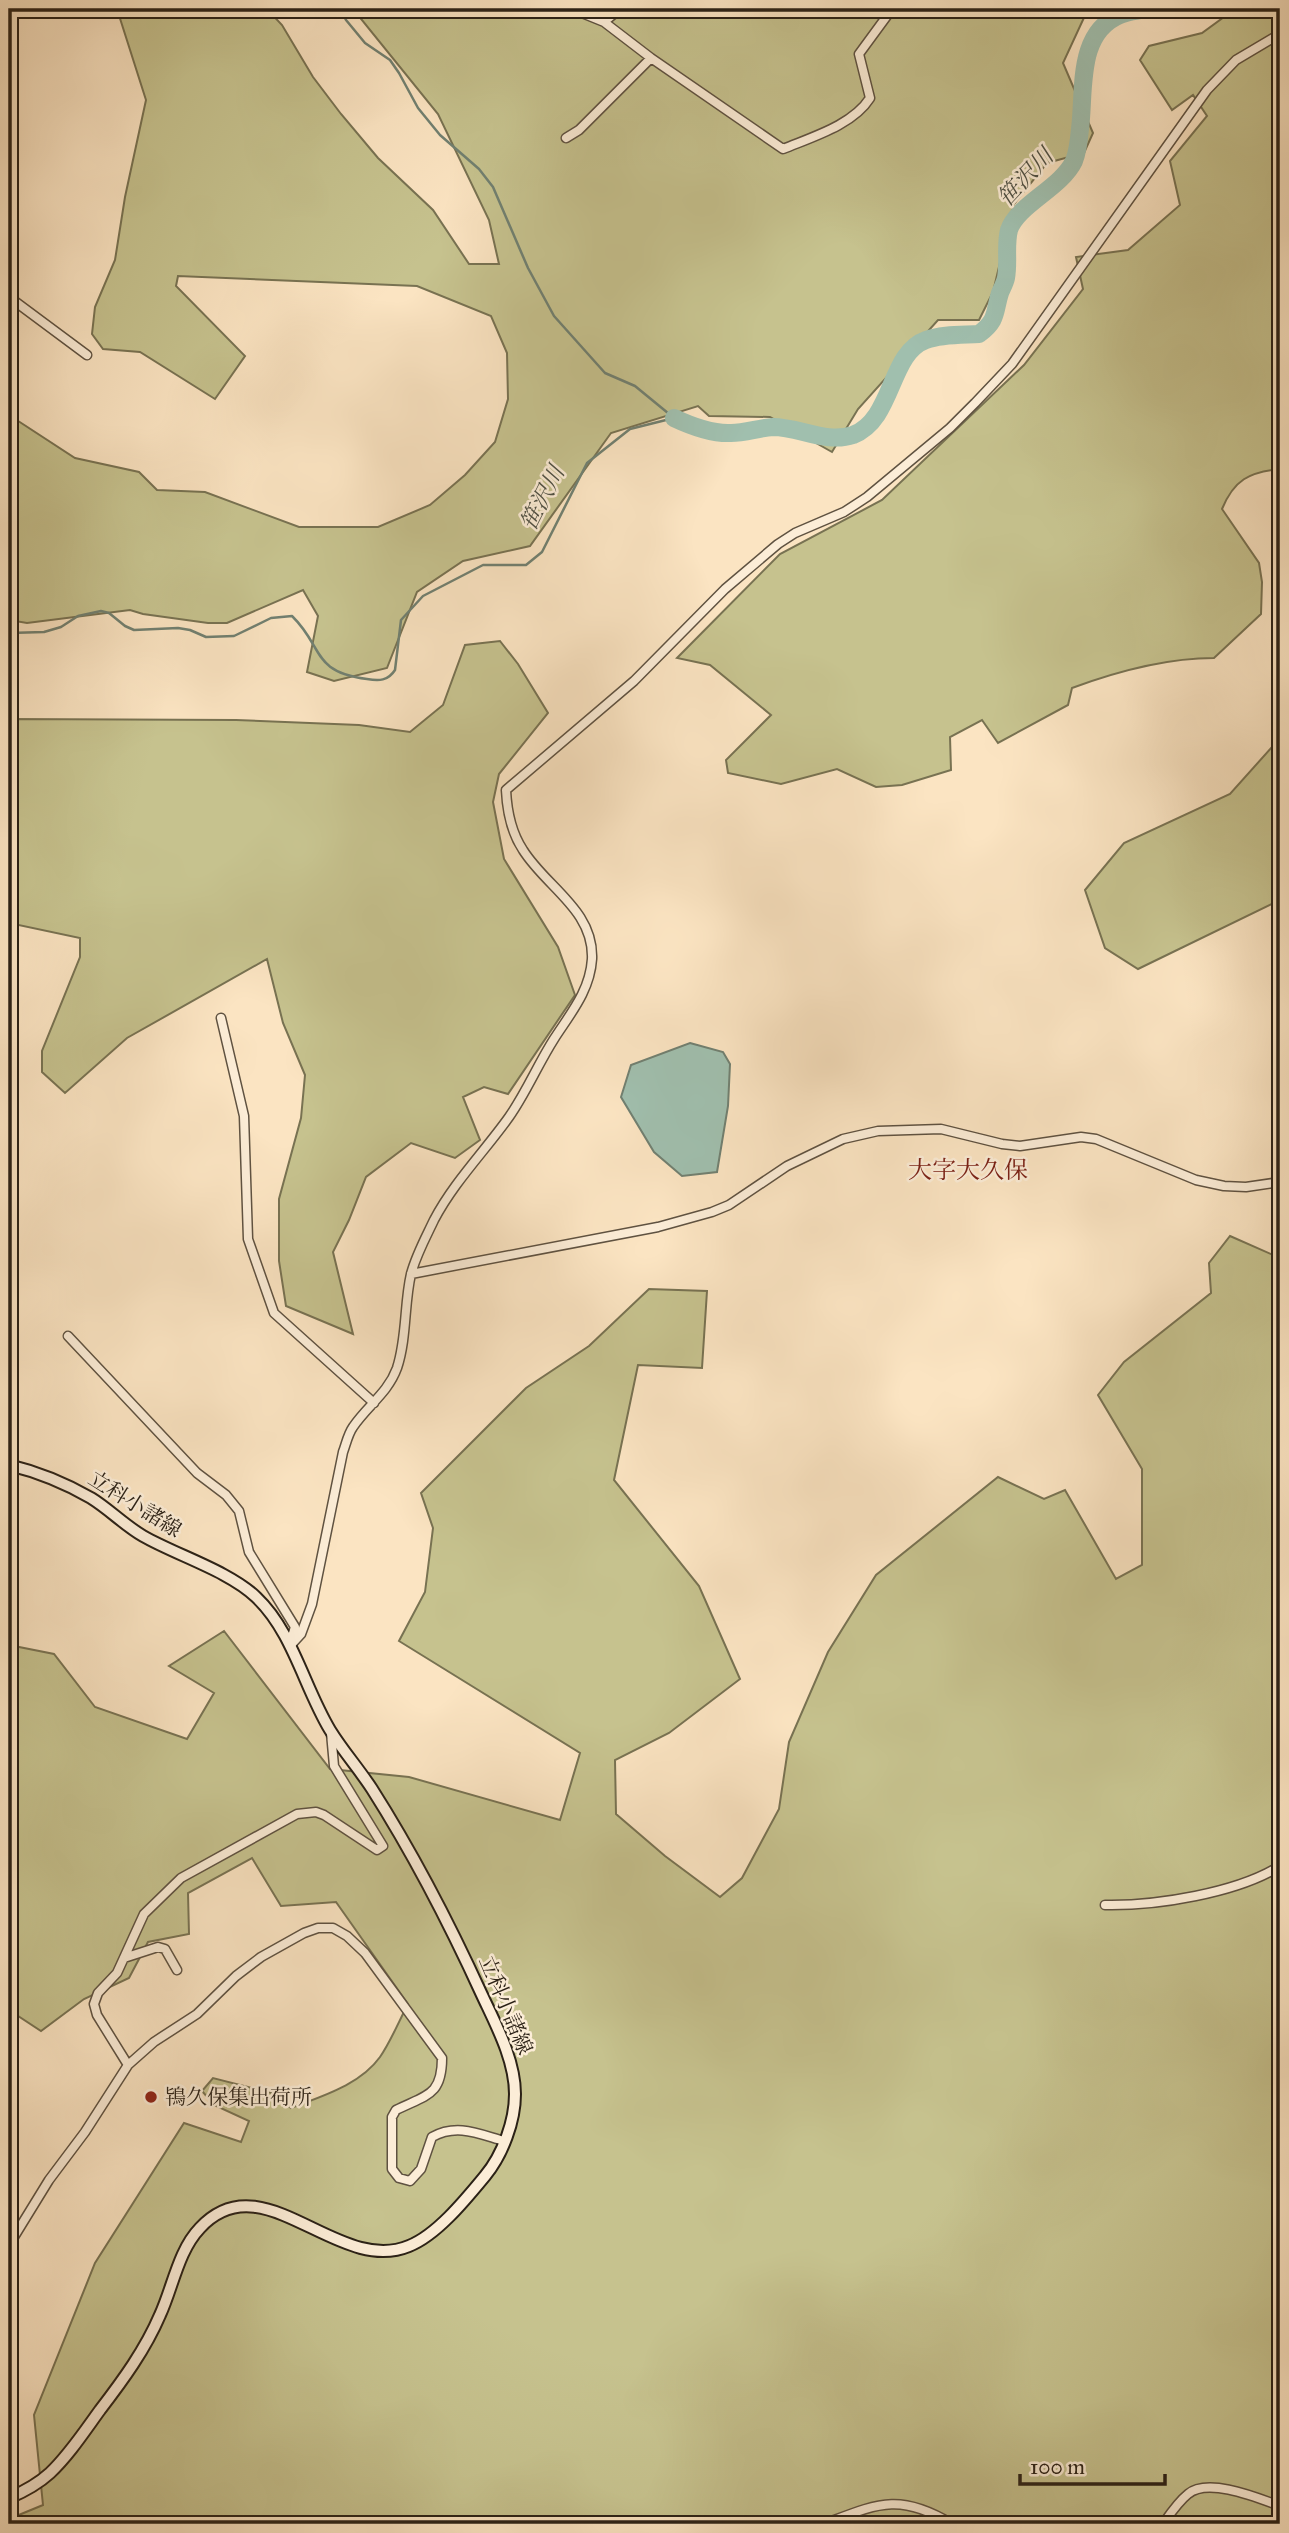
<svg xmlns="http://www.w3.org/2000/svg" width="1289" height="2533" viewBox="0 0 1289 2533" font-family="'IM FELL Great Primer','Noto Serif JP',serif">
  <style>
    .green { fill: #c6c28e; stroke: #787252; stroke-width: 2 }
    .water { fill: #a0bfae; stroke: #718071; stroke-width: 2 }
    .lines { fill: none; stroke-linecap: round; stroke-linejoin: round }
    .stream { stroke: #718071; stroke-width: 2.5 }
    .river { stroke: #a0bfae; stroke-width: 18 }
    .minor-casing { stroke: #5f5241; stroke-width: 11 }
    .secondary-casing { stroke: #2b2116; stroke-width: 14 }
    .minor { stroke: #fcedd7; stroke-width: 8 }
    .secondary { stroke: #fcedd7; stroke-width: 10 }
    .poi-dot { fill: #8f2418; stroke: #fcedd7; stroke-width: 2.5 }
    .labels { text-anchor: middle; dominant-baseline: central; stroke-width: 5; stroke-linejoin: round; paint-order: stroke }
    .street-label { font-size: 21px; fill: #2b2116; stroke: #fcedd7 }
    .poi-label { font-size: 21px; fill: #2b2116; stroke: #fcedd7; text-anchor: start }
    .water-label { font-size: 23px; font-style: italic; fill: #4e5044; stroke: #fcedd7 }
    .quarter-label { font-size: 24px; fill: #7a1f14; stroke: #fcedd7 }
  </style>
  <rect width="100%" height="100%" fill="#fbe4c2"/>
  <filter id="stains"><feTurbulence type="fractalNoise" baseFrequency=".00286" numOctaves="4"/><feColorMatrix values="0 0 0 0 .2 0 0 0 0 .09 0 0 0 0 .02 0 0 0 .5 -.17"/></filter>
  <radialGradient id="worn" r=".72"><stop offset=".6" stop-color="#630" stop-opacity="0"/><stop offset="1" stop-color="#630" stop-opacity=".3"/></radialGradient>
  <!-- green -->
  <path class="green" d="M 117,9 L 267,9 L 282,25 L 313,77 L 341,114 L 378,158 L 433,210 L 469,264 L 499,264 L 489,220 L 438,114 L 353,9 L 1088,9 L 1063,63 L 1093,133 L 1084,153 L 1047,163 L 1014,204 L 993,292 L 979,320 L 938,320 L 858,409 L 832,452 L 770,417 L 709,416 L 698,406 L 611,433 L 530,546 L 463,561 L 417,592 L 387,668 L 334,681 L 307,672 L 318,616 L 303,590 L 227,623 L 208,623 L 143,614 L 130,610 L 27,623 L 9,620 L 9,415 L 75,458 L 139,472 L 157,490 L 205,492 L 299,527 L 378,527 L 430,505 L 465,475 L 495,442 L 508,399 L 507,353 L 491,316 L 417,286 L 178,276 L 176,286 L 245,356 L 215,399 L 140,352 L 103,349 L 92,334 L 95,307 L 115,260 L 125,197 L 146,100 Z
    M 1235,9 L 1280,9 L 1280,469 C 1249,472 1234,480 1222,509 L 1259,563 L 1262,582 L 1261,614 L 1214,658 C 1166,658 1118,671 1072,688 L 1068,705 L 998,743 L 982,720 L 950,737 L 951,770 L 902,785 L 876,787 L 837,769 L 781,784 L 728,773 L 726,760 L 771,715 L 710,665 L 677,658 L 780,554 L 882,500 L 1024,365 L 1083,289 L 1076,257 L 1128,250 L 1180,205 L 1170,161 L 1207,116 L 1193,95 L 1172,110 L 1140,60 L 1149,46 L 1202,33 Z
    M 500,641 L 518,664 L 548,713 L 499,774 L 493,802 L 504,859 L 558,947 L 575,995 L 508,1094 L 484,1087 L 463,1097 L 480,1140 L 455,1158 L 411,1143 L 366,1177 L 349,1220 L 333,1252 L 353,1334 L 286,1306 L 279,1261 L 279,1199 L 301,1118 L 305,1075 L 283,1023 L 267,959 L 127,1038 L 65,1093 L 42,1072 L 42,1051 L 80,957 L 80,938 L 9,923 L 9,719 L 236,720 L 359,725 L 410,732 L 443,705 L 465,645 Z
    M 1280,738 L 1280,900 L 1138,969 L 1105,948 L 1085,890 L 1124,843 L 1230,794 Z
    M 1230,1236 L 1280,1258 L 1280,2524 L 9,2524 L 9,2519 L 43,2505 L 34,2415 L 95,2263 L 184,2123 L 241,2142 L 249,2121 L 214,2105 L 202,2091 L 213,2078 L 272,2093 L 291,2108 C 322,2096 360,2085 380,2057 C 391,2041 399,2021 408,2004 L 336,1902 L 281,1906 L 252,1858 L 188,1893 L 189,1934 L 148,1942 L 129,1978 L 84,1999 L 41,2031 L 9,2010 L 9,1645 L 54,1654 L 95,1707 L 187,1739 L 214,1693 L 169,1666 L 224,1631 L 330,1769 L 409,1777 L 560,1820 L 580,1753 L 399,1641 L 425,1592 L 433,1528 L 421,1493 L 526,1388 L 589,1346 L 649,1289 L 707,1291 L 702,1368 L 638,1365 L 614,1480 L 699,1586 L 740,1679 L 669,1733 L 615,1760 L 616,1814 L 665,1856 L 720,1897 L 742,1878 L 779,1809 L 789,1742 L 828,1652 L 876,1575 L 998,1477 L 1044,1499 L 1065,1490 L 1116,1579 L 1142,1565 L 1142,1469 L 1098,1395 L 1124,1362 L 1211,1293 L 1209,1263 Z"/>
  <!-- water -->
  <path class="water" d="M 690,1043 L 723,1052 L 730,1064 L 728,1106 L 717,1172 L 682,1176 L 654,1152 L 621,1097 L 631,1065 Z"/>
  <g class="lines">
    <!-- stream -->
    <path class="stream" d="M 340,9 L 346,20 L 365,43 L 390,60 L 399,73 L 418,108 L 440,135 L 479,169 L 493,187 L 528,268 L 554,316 L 605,373 L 635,386 L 674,418
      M 9,633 L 44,632 L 61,627 L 78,616 L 101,611 L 109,613 L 125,626 L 134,630 L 178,628 L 190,630 L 206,637 L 234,636 L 271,618 L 292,616 C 324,647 311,672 367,679 C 379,681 388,681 395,670 L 401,620 L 423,596 L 483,565 L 526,565 L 542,552 L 587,463 L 630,429 L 674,418"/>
    <!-- river -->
    <path class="river" d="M 674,418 C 691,426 712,434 731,433 C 745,433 759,428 773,427 C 799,427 827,444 853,435 C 894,419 889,353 926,340 C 942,334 962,335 979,334 C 998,320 994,312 1000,293 C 1002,288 1005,283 1006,278 C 1009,262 1005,246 1009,230 C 1017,205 1061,188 1074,161 C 1078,151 1079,140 1080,129 C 1085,91 1076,33 1120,15 C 1128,11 1137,11 1146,9"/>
    <defs>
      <path id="minor" d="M 572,9 L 604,22 L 651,58 L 783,149 C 812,137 853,125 870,98 L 859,54 L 892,9
        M 604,22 L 620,9
        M 566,138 L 579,130 L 651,58
        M 9,297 L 87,355
        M 221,1018 L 244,1116 L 248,1239 L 274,1313 L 374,1403
        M 411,1274 L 658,1227 L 712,1212 L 729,1205 L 787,1166 L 843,1139 L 878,1131 L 941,1129 L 1002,1144 L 1020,1146 L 1081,1137 L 1096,1139 L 1196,1180 L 1224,1186 L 1246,1187 L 1280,1182
        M 68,1336 L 197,1473 L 226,1495 L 239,1511 L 249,1552 L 295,1627 L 290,1643
        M 290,1646 L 301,1634 L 312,1604 L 343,1452 C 346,1444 348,1434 353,1427 C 367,1406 388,1393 397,1368 C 407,1338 404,1304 411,1274 C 416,1255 426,1237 434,1220 C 454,1182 484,1152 509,1117 C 526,1093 538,1064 554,1039 C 570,1014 590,991 592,959 C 594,910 546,887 523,850 C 511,832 507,811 506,790 L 634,681 L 725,589 L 778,544 L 795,533 L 844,512 L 867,497 L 950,428 L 975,403 L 1012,364 L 1207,90 L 1236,60 L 1280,34
        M 1105,1905 C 1156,1906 1237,1893 1280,1866
        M 124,1958 L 158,1947 L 165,1949 L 177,1970
        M 128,2065 L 97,2015 L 94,2004 L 98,1993 L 117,1973 L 144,1914 L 181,1878 L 297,1814 L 316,1812 L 324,1815 L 377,1850 L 383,1846 L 334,1766 L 331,1733
        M 9,2245 L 49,2180 L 85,2132 L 128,2065 L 154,2042 L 197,2014 L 236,1976 L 261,1957 L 304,1933 L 318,1928 L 333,1928 L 347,1936 L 365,1953 L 442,2058 C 442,2096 426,2095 396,2110 L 392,2117 L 392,2169 L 399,2178 L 410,2181 L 421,2169 L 432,2137 C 457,2123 479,2134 504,2141
        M 9,2328 L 11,2345 L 9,2348
        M 824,2524 C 877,2504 899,2492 952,2524
        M 1163,2524 C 1170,2514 1178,2502 1188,2494 C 1208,2477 1258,2498 1280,2506"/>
      <path id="secondary" d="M 9,1465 C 38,1472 65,1483 91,1498 C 109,1509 124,1525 143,1536 C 176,1555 229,1571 256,1597 C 293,1632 304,1687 330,1730 C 343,1751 359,1769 372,1789 C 414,1855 450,1925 482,1995 C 496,2025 515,2060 515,2094 C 515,2121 503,2154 485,2176 C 466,2199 437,2235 409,2246 C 337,2276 263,2160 200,2228 C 178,2251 173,2287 160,2315 C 145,2350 123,2380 100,2410 C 84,2432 69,2455 50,2473 C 38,2484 23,2492 9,2498"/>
    </defs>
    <!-- minor casing -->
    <use href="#minor" class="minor-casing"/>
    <!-- secondary casing -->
    <use href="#secondary" class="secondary-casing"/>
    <!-- minor -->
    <use href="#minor" class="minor"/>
    <!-- secondary -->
    <use href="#secondary" class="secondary"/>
  </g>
  <!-- markers -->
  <circle class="poi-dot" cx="151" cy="2097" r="7"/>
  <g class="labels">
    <!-- street labels -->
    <g class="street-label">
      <text transform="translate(135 1504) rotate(32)">立科小諸線</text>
      <text transform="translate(506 2005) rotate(67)">立科小諸線</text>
    </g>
    <!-- poi labels -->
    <g class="poi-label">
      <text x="165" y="2097">鴇久保集出荷所</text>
    </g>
    <!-- water labels -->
    <g class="water-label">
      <text transform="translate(1025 177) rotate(-47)">笹沢川</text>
      <text transform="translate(542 498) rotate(-63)">笹沢川</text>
    </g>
    <!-- quarter labels -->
    <g class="quarter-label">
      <text x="968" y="1170">大字大久保</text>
    </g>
  </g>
  <!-- margin -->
  <rect width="1289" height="2533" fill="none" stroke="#fbe4c2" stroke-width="35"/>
  <rect x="10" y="10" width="1268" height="2512" fill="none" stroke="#2b2116" stroke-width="3.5"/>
  <rect x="18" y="18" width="1254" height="2498" fill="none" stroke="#2b2116" stroke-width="2"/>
  <!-- scale -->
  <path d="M1020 2474v10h145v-10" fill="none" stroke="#2b2116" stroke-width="3.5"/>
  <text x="1030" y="2474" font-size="21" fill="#2b2116" stroke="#fcedd7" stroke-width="5" paint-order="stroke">100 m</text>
  <rect width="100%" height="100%" filter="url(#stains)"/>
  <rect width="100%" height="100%" fill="url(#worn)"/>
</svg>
